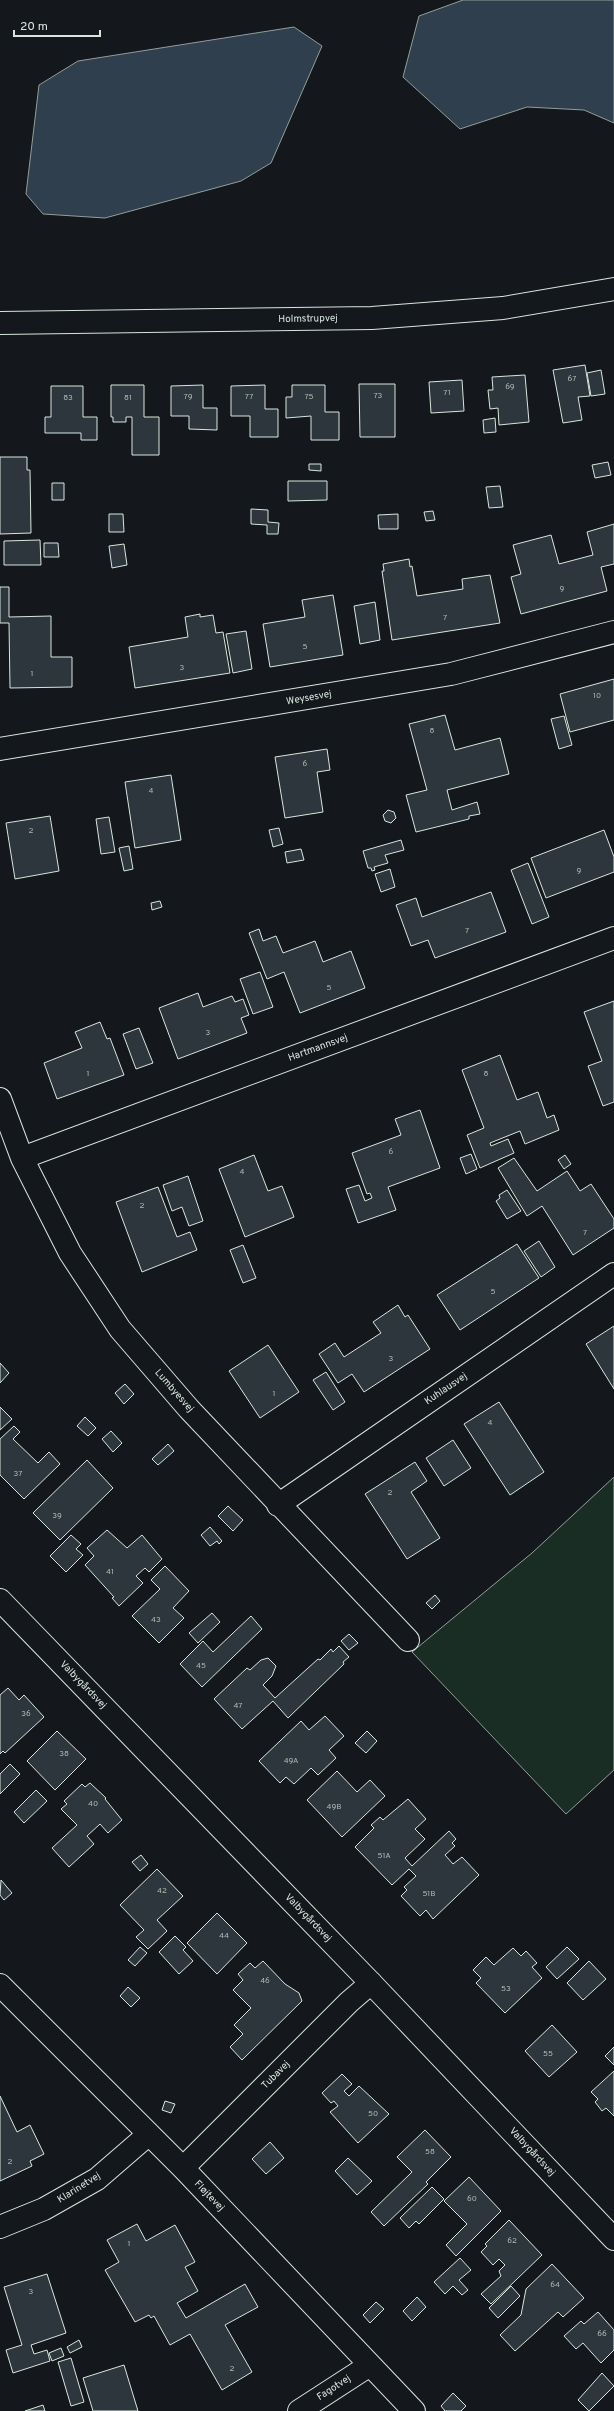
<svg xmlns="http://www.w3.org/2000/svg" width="614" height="2411" viewBox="0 0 614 2411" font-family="Overpass,sans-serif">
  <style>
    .green { fill: #1a2d24; stroke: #939e99 }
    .water { fill: #2f3f4d; stroke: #939e99 }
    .building { fill: #2c363c; stroke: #d8e6dc }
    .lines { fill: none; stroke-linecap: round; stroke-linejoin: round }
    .street-casing { stroke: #d8e6dc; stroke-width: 24 }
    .secondary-casing { stroke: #d8e6dc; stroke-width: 24 }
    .street { stroke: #14181c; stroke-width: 22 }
    .secondary { stroke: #14181c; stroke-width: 22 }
    .labels { text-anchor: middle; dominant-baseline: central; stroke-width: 3; stroke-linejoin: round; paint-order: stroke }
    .number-label { font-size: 8px; fill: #adbab4 }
    .street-label { font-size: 10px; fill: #d8e6dc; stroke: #14181c }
  </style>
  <rect width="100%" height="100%" fill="#14181c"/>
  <!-- green -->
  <path class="green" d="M 614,1477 L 614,1770 L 566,1814 L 412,1652 L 532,1553 Z"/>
  <!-- water -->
  <path class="water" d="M 463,0 L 614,0 L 614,123 L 584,110 L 527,107 L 460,129 L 403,77 L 419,16 Z
    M 294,27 L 322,46 L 271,163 L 241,181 L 105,218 L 43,214 L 26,194 L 39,85 L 78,61 Z"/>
  <!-- building -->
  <path class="building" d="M 585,365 L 590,396 L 578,397 L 582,420 L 563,423 L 553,370 Z
    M 601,370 L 605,394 L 591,396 L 587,373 Z
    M 525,375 L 529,422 L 499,425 L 498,408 L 490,409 L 488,390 L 493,390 L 492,377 Z
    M 462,380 L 464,411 L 431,413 L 429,382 Z
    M 359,384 L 395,384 L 395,437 L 360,437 Z
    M 111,385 L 144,385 L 144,417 L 159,417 L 159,455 L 132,455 L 132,417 L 126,417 L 126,422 L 113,422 L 113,417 L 111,417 Z
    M 203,385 L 203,408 L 217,408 L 217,430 L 189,429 L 189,416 L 171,416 L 171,386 Z
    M 265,385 L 265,409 L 278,409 L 278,437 L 250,437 L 250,416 L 231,416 L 231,386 Z
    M 292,385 L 325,385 L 325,412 L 339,412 L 339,440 L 311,440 L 311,416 L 286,418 L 286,397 L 292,397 Z
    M 51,386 L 83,386 L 83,417 L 97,417 L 97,440 L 81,440 L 81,433 L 45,433 L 45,417 L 51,417 Z
    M 495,418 L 496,432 L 484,433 L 483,420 Z
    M 0,457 L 27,457 L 27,470 L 30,470 L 31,533 L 0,534 Z
    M 608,462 L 611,475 L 595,478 L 592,465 Z
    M 309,464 L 321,464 L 321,471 L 309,470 Z
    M 288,481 L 327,481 L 327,500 L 288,501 Z
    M 52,483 L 64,483 L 64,500 L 52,500 Z
    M 500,486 L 503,507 L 489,508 L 486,487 Z
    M 251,509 L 268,510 L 268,522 L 279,523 L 278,534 L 267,534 L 267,525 L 251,524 Z
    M 433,511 L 435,520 L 426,521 L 424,512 Z
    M 109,514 L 123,514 L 124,532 L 109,532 Z
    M 398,514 L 398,529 L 379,529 L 378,515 Z
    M 614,524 L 614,564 L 601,567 L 607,591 L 521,614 L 511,577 L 521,574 L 513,545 L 551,535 L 559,564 L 593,555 L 587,532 Z
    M 40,540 L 41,565 L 4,565 L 4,541 Z
    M 44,543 L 58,543 L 59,557 L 44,557 Z
    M 124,544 L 127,565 L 112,568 L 109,546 Z
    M 409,559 L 410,567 L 412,566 L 417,596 L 463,589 L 462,579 L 490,575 L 500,623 L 392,640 L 382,571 L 384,571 L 383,564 Z
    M 0,587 L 9,587 L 9,617 L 51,616 L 51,657 L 72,657 L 72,687 L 10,688 L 9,623 L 0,623 Z
    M 333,595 L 343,655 L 270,667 L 263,624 L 305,617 L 302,600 Z
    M 375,602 L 380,640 L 360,644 L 354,606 Z
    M 200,614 L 200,617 L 213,615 L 216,633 L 223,632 L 230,673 L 135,688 L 129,647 L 188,637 L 185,617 Z
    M 246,631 L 252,669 L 233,673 L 226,634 Z
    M 614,679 L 614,720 L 570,732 L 560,694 Z
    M 445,715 L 455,750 L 500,738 L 509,774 L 447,790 L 452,810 L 477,802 L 480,814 L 469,816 L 469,819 L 416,832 L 406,795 L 427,790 L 409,724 Z
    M 564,716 L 572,745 L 559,749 L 551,719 Z
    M 327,749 L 330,770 L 317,772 L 323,812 L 285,818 L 275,757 Z
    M 171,775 L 181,840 L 135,848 L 125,782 Z
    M 388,810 L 394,812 L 396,818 L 391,823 L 385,821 L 383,815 Z
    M 50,816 L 59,871 L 15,879 L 6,823 Z
    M 109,817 L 115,852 L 101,854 L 96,819 Z
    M 279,828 L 283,844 L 273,847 L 269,830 Z
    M 604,830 L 614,857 L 614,872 L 546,898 L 531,858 Z
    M 401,840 L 404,850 L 385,855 L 388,863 L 374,867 L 375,870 L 372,871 L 371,868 L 368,868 L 363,851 Z
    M 129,846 L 133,869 L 124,871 L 119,848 Z
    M 301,849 L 304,860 L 287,863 L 285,852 Z
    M 528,863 L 549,917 L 532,924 L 511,870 Z
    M 390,869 L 395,887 L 381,892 L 375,874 Z
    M 491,892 L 506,932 L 435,958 L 428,940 L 411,946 L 396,905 L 416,898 L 422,917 Z
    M 160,901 L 162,907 L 152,910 L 151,903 Z
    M 259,929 L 263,941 L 276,936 L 283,953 L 315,941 L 323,962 L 351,951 L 365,988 L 300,1013 L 284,972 L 267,979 L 249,933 Z
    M 260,972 L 273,1007 L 253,1014 L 240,979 Z
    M 198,993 L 203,1007 L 232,996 L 235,1002 L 243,999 L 249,1015 L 241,1018 L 247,1033 L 178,1059 L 159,1008 Z
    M 614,1001 L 614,1102 L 603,1106 L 588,1066 L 602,1061 L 584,1012 Z
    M 100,1022 L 107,1039 L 110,1038 L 124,1075 L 57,1099 L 44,1063 L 82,1048 L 75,1032 Z
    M 139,1028 L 153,1063 L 136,1069 L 123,1034 Z
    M 500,1055 L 517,1100 L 538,1092 L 547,1118 L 554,1115 L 559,1130 L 525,1144 L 520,1131 L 490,1143 L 491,1146 L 508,1139 L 514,1153 L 480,1168 L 467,1135 L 484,1128 L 462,1070 Z
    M 420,1110 L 440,1168 L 388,1187 L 396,1210 L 358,1223 L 346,1189 L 359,1185 L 365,1201 L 372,1198 L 370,1193 L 367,1194 L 352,1153 L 401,1135 L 395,1119 Z
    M 471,1154 L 477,1169 L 466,1174 L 460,1158 Z
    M 254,1155 L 268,1191 L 282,1186 L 294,1217 L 245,1237 L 219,1169 Z
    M 565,1155 L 571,1164 L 564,1169 L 558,1160 Z
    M 514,1158 L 537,1191 L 567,1171 L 580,1191 L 591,1184 L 614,1219 L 614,1228 L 573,1255 L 542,1206 L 527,1216 L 498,1168 Z
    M 188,1176 L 203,1221 L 189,1226 L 182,1207 L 172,1211 L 163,1185 Z
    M 158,1187 L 177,1237 L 190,1232 L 197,1250 L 142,1272 L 116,1202 Z
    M 507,1190 L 521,1211 L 507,1219 L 496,1201 L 500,1198 L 499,1195 Z
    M 539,1241 L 555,1267 L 541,1277 L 524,1251 Z
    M 517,1244 L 539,1278 L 460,1330 L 437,1295 Z
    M 243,1245 L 256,1278 L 243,1283 L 230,1250 Z
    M 398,1305 L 405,1317 L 408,1315 L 430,1349 L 364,1392 L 352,1374 L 338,1383 L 319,1354 L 335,1343 L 344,1357 L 381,1333 L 373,1322 Z
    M 614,1326 L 614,1389 L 586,1344 Z
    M 268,1345 L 299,1392 L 260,1418 L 229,1371 Z
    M 0,1363 L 9,1373 L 0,1383 Z
    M 326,1372 L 345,1402 L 333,1410 L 313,1380 Z
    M 125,1384 L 134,1394 L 124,1404 L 115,1393 Z
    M 499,1402 L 544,1472 L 510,1495 L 464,1424 Z
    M 0,1407 L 12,1419 L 0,1430 Z
    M 85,1417 L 96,1428 L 88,1436 L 77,1426 Z
    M 14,1426 L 20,1432 L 13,1439 L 38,1463 L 49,1452 L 60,1464 L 24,1499 L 0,1475 L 0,1439 Z
    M 111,1431 L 122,1443 L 113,1452 L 102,1439 Z
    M 453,1440 L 471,1468 L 444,1486 L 426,1458 Z
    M 168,1444 L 174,1451 L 158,1465 L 152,1459 Z
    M 87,1460 L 113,1488 L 60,1540 L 33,1513 Z
    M 415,1462 L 427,1481 L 411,1492 L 440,1538 L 407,1559 L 365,1494 Z
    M 228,1506 L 243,1520 L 233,1531 L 218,1516 Z
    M 210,1527 L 222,1541 L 219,1544 L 217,1541 L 210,1546 L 201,1535 Z
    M 107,1530 L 127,1548 L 142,1535 L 162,1559 L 149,1572 L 145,1568 L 136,1576 L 143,1583 L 119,1606 L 112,1598 L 114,1597 L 85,1565 L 94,1556 L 87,1548 Z
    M 71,1535 L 81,1544 L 76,1549 L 83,1555 L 66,1572 L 50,1556 Z
    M 165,1566 L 189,1591 L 173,1608 L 184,1618 L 159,1643 L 132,1616 L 160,1589 L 151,1580 Z
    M 435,1595 L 440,1601 L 432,1609 L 426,1603 Z
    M 212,1613 L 220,1622 L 198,1643 L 189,1633 Z
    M 251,1616 L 262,1629 L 202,1687 L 180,1664 L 203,1641 L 213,1652 Z
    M 349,1634 L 358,1643 L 349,1650 L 341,1641 Z
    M 339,1646 L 349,1657 L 343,1662 L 344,1664 L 288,1718 L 273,1701 L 242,1729 L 214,1699 L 247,1668 L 250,1670 L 261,1660 L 268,1658 L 276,1666 L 272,1676 L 263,1685 L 275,1698 L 318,1659 L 320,1660 L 331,1649 L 333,1652 Z
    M 8,1688 L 19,1700 L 24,1695 L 44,1717 L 5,1753 L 3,1751 L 0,1754 L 0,1695 Z
    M 325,1716 L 344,1736 L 329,1750 L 336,1758 L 318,1775 L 311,1768 L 294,1784 L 286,1777 L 280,1783 L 259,1761 L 301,1721 L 309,1730 Z
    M 57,1731 L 86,1759 L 55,1790 L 27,1761 Z
    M 367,1731 L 377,1741 L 366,1753 L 355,1743 Z
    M 10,1764 L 20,1774 L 0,1794 L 0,1774 Z
    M 337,1771 L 357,1792 L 370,1780 L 385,1796 L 342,1837 L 307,1800 Z
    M 90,1783 L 106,1798 L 105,1799 L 122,1820 L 108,1833 L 100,1824 L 87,1836 L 94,1844 L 69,1867 L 52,1848 L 77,1825 L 61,1809 L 67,1804 L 64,1801 L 82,1784 L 85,1787 Z
    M 36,1790 L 47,1801 L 24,1823 L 14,1812 Z
    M 408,1799 L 426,1819 L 415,1829 L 425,1839 L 405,1858 L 412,1866 L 449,1831 L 456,1839 L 452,1843 L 455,1846 L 445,1855 L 453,1864 L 462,1857 L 479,1875 L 433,1919 L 426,1910 L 420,1916 L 401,1896 L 407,1890 L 404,1887 L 416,1876 L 409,1869 L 392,1885 L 355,1847 L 374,1828 L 371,1825 L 380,1817 L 383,1820 Z
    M 141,1855 L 148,1864 L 140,1871 L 132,1862 Z
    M 157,1869 L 183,1896 L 157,1920 L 167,1931 L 148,1949 L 136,1937 L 144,1930 L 120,1905 Z
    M 1,1880 L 12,1893 L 4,1900 L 0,1895 Z
    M 217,1913 L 247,1943 L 217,1974 L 187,1943 Z
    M 175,1936 L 186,1947 L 183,1950 L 193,1961 L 179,1974 L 159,1952 Z
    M 140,1947 L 147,1953 L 135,1966 L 128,1960 Z
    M 567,1947 L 579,1959 L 557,1979 L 546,1967 Z
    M 513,1948 L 521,1956 L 526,1951 L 537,1963 L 532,1967 L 542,1978 L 505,2013 L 476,1983 L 481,1978 L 473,1970 L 486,1957 L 494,1965 Z
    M 263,1961 L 285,1984 L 299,1993 L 302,2001 L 242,2060 L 230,2047 L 243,2034 L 234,2025 L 251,2008 L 233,1990 L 243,1980 L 238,1974 L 250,1963 L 255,1968 Z
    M 589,1961 L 606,1979 L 583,2000 L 567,1983 Z
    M 128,1987 L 140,1998 L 131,2007 L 120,1996 Z
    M 552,2025 L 577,2052 L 549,2077 L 525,2051 Z
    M 614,2047 L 614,2065 L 605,2056 Z
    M 614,2071 L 614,2116 L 606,2108 L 602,2111 L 595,2102 L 598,2099 L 591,2092 Z
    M 342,2074 L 352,2084 L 344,2091 L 349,2096 L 359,2086 L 389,2114 L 358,2143 L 330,2112 L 338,2106 L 334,2101 L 331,2103 L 322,2093 Z
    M 0,2096 L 17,2132 L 30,2125 L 44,2154 L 30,2161 L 32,2166 L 0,2181 Z
    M 165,2101 L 175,2104 L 171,2113 L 162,2110 Z
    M 425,2130 L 451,2157 L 426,2182 L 428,2184 L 384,2226 L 371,2212 L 412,2172 L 397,2157 Z
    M 270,2142 L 284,2158 L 266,2174 L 252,2159 Z
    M 348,2158 L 372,2181 L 357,2195 L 335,2171 Z
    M 469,2177 L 501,2211 L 456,2256 L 446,2245 L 467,2224 L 444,2201 Z
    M 432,2187 L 444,2199 L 419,2224 L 416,2221 L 409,2228 L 400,2218 Z
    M 509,2220 L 542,2255 L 491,2304 L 481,2294 L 501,2276 L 499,2271 L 505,2265 L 499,2259 L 493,2265 L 481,2252 L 487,2246 L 485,2244 Z
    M 137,2224 L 146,2241 L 175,2225 L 195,2262 L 185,2267 L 198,2291 L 177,2303 L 186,2318 L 245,2284 L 258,2307 L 225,2325 L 252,2372 L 222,2390 L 190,2334 L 170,2345 L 154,2316 L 151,2318 L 149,2315 L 135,2322 L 105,2270 L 119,2262 L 107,2240 Z
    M 460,2258 L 471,2270 L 459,2280 L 468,2290 L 462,2295 L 453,2286 L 445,2294 L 434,2282 Z
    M 552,2264 L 584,2298 L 563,2317 L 558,2312 L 515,2351 L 500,2335 L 521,2315 L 526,2289 Z
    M 47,2274 L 66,2333 L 31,2345 L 34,2354 L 47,2350 L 50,2361 L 13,2373 L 6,2350 L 22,2345 L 4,2287 Z
    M 511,2286 L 520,2296 L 498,2318 L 489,2308 Z
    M 417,2297 L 426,2307 L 412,2321 L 403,2311 Z
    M 376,2302 L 384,2309 L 370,2323 L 363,2315 Z
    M 598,2312 L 614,2330 L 614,2350 L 601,2363 L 583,2343 L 576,2349 L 564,2336 L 581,2321 L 584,2324 Z
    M 79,2340 L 82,2347 L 70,2353 L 67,2347 Z
    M 61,2348 L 64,2356 L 52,2361 L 49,2353 Z
    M 71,2358 L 84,2402 L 71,2406 L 58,2362 Z
    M 124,2365 L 138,2411 L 93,2411 L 83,2378 Z
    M 602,2373 L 614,2386 L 589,2411 L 578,2400 Z
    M 453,2393 L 466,2406 L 461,2411 L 445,2411 L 441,2406 Z
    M 43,2405 L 45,2411 L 25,2411 Z"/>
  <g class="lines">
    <defs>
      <path id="street" d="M 0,749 L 451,674 L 614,632
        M 0,1099 L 22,1158 L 70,1253 L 120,1329 L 189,1409 L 408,1640
        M 22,1158 L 614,938
        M 278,1505 L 614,1274
        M 0,1985 L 183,2168 L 414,2411
        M 183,2168 L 349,2002 L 371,1983
        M 0,2227 L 44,2209 L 97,2179 L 149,2134
        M 299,2411 L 370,2365"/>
      <path id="secondary" d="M 0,323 L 372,318 L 503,308 L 614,289
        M 0,1600 L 371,1983 L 614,2239"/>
    </defs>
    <!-- street casing -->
    <use href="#street" class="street-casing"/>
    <!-- secondary casing -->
    <use href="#secondary" class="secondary-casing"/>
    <!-- street -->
    <use href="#street" class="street"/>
    <!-- secondary -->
    <use href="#secondary" class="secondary"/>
  </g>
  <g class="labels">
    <!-- number labels -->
    <g class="number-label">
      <text x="572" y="379">67</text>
      <text x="510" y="387">69</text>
      <text x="447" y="393">71</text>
      <text x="378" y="396">73</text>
      <text x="188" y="397">79</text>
      <text x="249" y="397">77</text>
      <text x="309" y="397">75</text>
      <text x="68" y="398">83</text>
      <text x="128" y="398">81</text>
      <text x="562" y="589">9</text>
      <text x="445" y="618">7</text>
      <text x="305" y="647">5</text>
      <text x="182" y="668">3</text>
      <text x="32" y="674">1</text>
      <text x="597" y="696">10</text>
      <text x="432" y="731">8</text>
      <text x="305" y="764">6</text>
      <text x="151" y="791">4</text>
      <text x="31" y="831">2</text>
      <text x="579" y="871">9</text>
      <text x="467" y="931">7</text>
      <text x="329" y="988">5</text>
      <text x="208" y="1033">3</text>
      <text x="88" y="1074">1</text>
      <text x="486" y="1074">8</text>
      <text x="391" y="1152">6</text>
      <text x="242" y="1172">4</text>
      <text x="142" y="1206">2</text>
      <text x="585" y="1233">7</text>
      <text x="493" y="1292">5</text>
      <text x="391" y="1359">3</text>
      <text x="274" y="1394">1</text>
      <text x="490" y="1423">4</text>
      <text x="18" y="1474">37</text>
      <text x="390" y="1493">2</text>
      <text x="57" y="1516">39</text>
      <text x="110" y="1572">41</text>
      <text x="156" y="1620">43</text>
      <text x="201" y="1666">45</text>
      <text x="238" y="1706">47</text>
      <text x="26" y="1714">36</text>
      <text x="64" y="1754">38</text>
      <text x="291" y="1761">49A</text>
      <text x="93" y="1804">40</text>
      <text x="334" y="1807">49B</text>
      <text x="384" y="1856">51A</text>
      <text x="162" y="1891">42</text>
      <text x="429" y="1894">51B</text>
      <text x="224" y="1936">44</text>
      <text x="265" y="1981">46</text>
      <text x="506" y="1989">53</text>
      <text x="548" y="2054">55</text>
      <text x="373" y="2114">50</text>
      <text x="430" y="2152">58</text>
      <text x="10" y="2162">2</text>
      <text x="472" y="2199">60</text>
      <text x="512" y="2241">62</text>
      <text x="129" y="2244">1</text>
      <text x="555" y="2285">64</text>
      <text x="31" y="2292">3</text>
      <text x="602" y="2334">66</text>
      <text x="232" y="2369">2</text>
    </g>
    <!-- street labels -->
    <g class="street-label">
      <text transform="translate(308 319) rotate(-1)">Holmstrupvej</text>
      <text transform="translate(309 698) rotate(-10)">Weysesvej</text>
      <text transform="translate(318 1048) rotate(-20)">Hartmannsvej</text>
      <text transform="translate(446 1389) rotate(-34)">Kuhlausvej</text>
      <text transform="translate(174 1391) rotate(49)">Lumbyesvej</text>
      <text transform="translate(83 1685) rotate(46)">Valbygårdsvej</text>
      <text transform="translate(308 1918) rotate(46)">Valbygårdsvej</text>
      <text transform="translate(276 2075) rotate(-45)">Tubavej</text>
      <text transform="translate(532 2152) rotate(47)">Valbygårdsvej</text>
      <text transform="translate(79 2188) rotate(-32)">Klarinetvej</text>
      <text transform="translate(209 2196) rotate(46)">Fløjtevej</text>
      <text transform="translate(334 2388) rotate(-33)">Fagotvej</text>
    </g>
  </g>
  <!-- scale -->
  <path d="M14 30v6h86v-6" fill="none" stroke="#d8e6dc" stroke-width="2"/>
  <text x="20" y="30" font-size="12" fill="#d8e6dc" stroke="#14181c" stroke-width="3" paint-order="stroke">20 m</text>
</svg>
